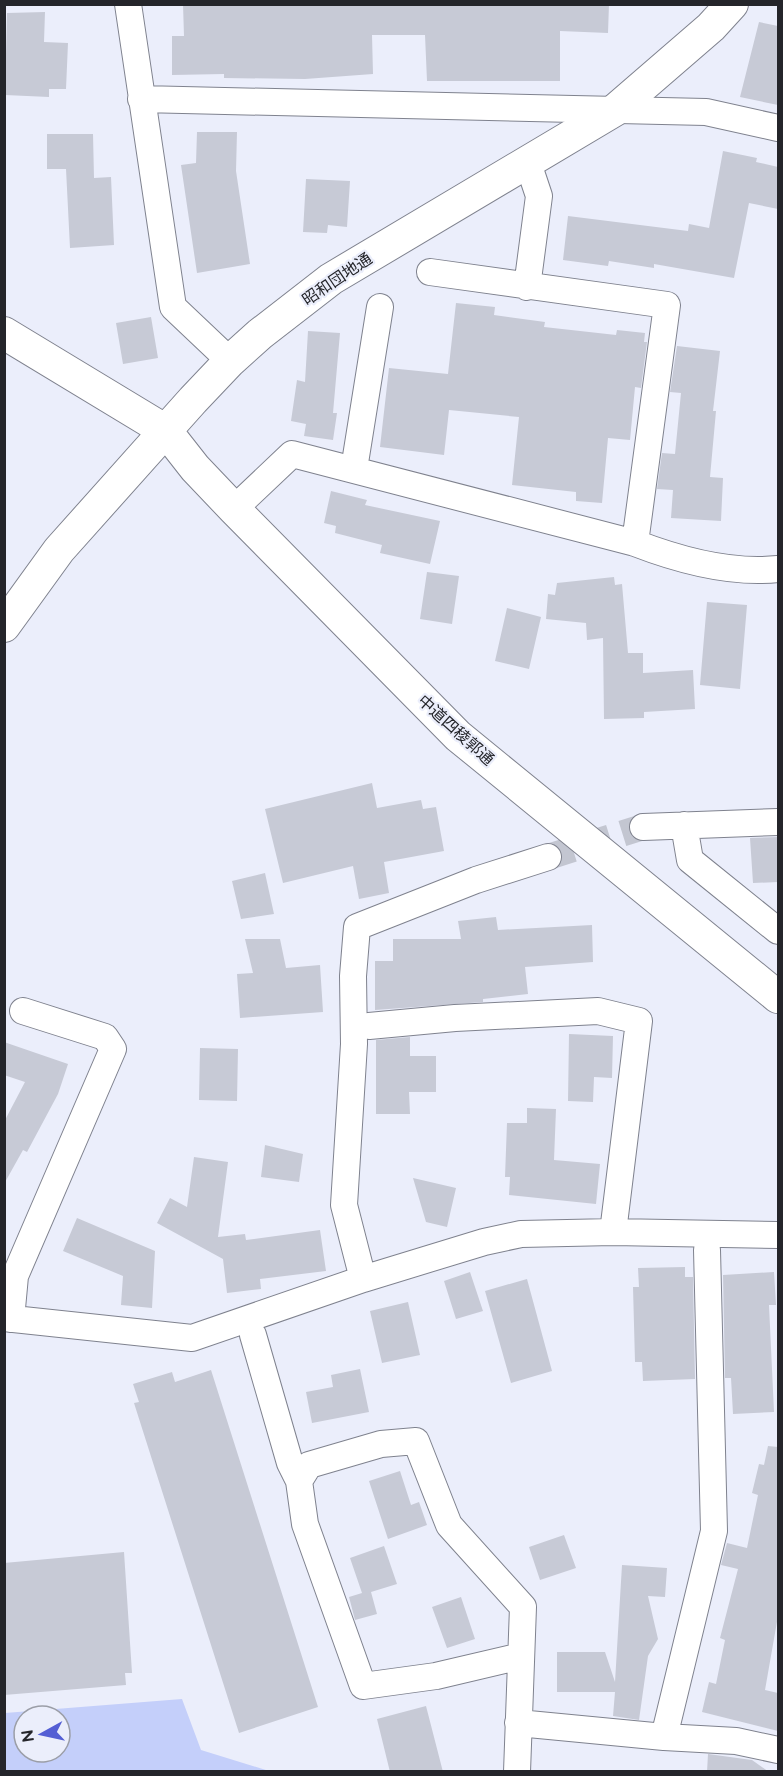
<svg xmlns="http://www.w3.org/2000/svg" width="783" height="1776" viewBox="0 0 783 1776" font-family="Raleway,'Noto Sans JP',sans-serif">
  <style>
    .green { fill: #c4cffa; fill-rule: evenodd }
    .building { fill: #c7cad6 }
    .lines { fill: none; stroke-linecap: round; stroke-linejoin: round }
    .minor-tunnel { stroke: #c3c6d1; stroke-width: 26; stroke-dasharray: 26 13; stroke-linecap: butt }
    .minor-casing { stroke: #7f828e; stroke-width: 28 }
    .tertiary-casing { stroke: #7f828e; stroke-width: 34 }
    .minor { stroke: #fff; stroke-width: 26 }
    .tertiary { stroke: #fff; stroke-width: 32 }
    .labels { text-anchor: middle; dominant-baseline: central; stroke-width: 4.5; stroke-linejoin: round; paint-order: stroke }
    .street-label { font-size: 16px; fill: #24252a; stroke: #ebeefb }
  </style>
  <rect width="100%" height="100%" fill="#ebeefb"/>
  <!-- green -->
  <path class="green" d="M 182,1699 L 201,1750 L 269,1771 L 5,1771 L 5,1713 ZM 24,1716 L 60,1716 L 60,1752 L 24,1752 Z"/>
  <!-- building -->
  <path class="building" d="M 183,4 L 609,4 L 608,33 L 560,31 L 560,81 L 427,81 L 425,35 L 372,35 L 373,74 L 305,79 L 224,78 L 224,74 L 172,75 L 172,36 L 184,36 Z
    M 45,12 L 44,42 L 68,43 L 66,89 L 49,89 L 49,97 L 5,95 L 7,13 Z
    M 759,22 L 778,26 L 778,105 L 740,97 Z
    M 197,132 L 237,132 L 236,171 L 250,264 L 197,273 L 181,165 L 196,163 Z
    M 47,134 L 93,134 L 94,178 L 111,177 L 114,245 L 70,248 L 66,169 L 47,169 Z
    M 723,151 L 757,158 L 756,162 L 778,167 L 778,209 L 749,203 L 734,278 L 654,264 L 654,268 L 609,261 L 608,266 L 563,260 L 568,216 L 688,231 L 689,224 L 709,228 Z
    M 306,179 L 350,181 L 347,227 L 328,225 L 327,233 L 303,232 Z
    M 456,303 L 495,307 L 494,315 L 545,322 L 544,327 L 616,335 L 617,330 L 645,333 L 644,342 L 647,342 L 641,388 L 635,387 L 630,440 L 608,438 L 602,503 L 576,501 L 576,492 L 512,485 L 519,417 L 449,410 L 444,455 L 380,447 L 389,368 L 448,374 Z
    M 151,317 L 158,358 L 123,364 L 116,323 Z
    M 308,331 L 340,333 L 333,413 L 337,413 L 333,440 L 304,436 L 306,424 L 291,421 L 297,380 L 305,382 Z
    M 677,346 L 720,351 L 713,411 L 716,411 L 710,477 L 723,478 L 721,521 L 671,518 L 673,490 L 657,489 L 662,453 L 675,454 L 681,393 L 670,392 Z
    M 331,491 L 367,500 L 365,505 L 440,521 L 430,564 L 380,553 L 382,545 L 335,533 L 336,526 L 324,523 Z
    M 427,572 L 459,576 L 452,624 L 420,619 Z
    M 614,577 L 615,585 L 622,584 L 628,653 L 643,653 L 643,673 L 693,670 L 695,709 L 644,712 L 644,718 L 604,719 L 603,638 L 587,640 L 586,623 L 546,619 L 548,594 L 555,595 L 557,583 Z
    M 707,602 L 747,605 L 740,689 L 700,685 Z
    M 507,608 L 541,617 L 529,669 L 495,661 Z
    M 372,783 L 377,808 L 421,800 L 423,809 L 436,807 L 444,851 L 384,862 L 389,893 L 359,899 L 353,866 L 283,883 L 265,809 Z
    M 778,837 L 778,882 L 753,883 L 750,838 Z
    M 265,873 L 274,914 L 241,919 L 232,881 Z
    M 496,917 L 498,930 L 592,925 L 593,962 L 525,967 L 528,994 L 483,999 L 483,1002 L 375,1010 L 375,961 L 393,961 L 393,939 L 461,939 L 458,921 Z
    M 245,939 L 280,939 L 286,968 L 320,965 L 323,1012 L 240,1018 L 237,974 L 253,973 Z
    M 569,1034 L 613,1036 L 612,1078 L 594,1077 L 593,1102 L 568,1101 Z
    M 410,1037 L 410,1056 L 436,1056 L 436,1092 L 409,1092 L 410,1114 L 376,1114 L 376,1040 Z
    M 4,1042 L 68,1064 L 58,1094 L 27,1152 L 23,1150 L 4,1184 L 4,1122 L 25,1082 L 4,1075 Z
    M 200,1048 L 238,1049 L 237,1101 L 199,1100 Z
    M 527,1108 L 556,1109 L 554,1160 L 600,1164 L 596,1204 L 509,1195 L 510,1177 L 505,1177 L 507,1123 L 527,1123 Z
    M 265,1145 L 303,1154 L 299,1182 L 261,1177 Z
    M 194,1157 L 228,1162 L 218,1237 L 245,1234 L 246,1240 L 320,1230 L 326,1271 L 260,1279 L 261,1289 L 227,1293 L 223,1259 L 157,1223 L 170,1198 L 187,1207 Z
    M 413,1178 L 456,1188 L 447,1227 L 426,1222 Z
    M 77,1218 L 155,1251 L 152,1308 L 121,1305 L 123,1276 L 63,1251 Z
    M 685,1267 L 685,1277 L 693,1277 L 695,1379 L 643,1381 L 642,1362 L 635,1362 L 633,1287 L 639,1287 L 638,1268 Z
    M 470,1272 L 483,1311 L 456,1319 L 444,1281 Z
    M 774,1272 L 776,1305 L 769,1305 L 774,1412 L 733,1414 L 731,1378 L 725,1378 L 723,1275 Z
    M 527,1279 L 552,1371 L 511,1383 L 485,1291 Z
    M 408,1302 L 420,1355 L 382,1363 L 370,1311 Z
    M 360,1369 L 369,1412 L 312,1423 L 306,1392 L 333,1387 L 331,1375 Z
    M 211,1370 L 318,1707 L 239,1733 L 134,1403 L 139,1402 L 133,1384 L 172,1372 L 175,1382 Z
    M 768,1446 L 778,1447 L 778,1616 L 765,1690 L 778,1693 L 778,1731 L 702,1712 L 709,1682 L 716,1684 L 725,1640 L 720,1638 L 738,1569 L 721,1565 L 727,1543 L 747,1548 L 758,1495 L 752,1493 L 759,1464 L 764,1465 Z
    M 400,1471 L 411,1505 L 419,1502 L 427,1525 L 388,1539 L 369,1481 Z
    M 564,1535 L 576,1568 L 540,1580 L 529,1547 Z
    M 384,1546 L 397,1584 L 371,1592 L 377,1614 L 355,1620 L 349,1597 L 362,1593 L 350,1558 Z
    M 124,1552 L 132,1673 L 125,1673 L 126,1685 L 4,1695 L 4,1563 Z
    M 622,1565 L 667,1568 L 665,1597 L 648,1596 L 658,1639 L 648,1656 L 639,1720 L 613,1716 L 615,1692 L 557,1692 L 557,1652 L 605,1652 L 615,1682 Z
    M 461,1597 L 475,1639 L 447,1648 L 432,1607 Z
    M 426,1706 L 443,1772 L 390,1772 L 377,1719 Z
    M 708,1754 L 752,1760 L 769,1772 L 707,1772 Z"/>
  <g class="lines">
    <!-- minor-tunnel -->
    <path class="minor-tunnel" d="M 548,857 L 643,827"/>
    <defs>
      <path id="minor" d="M 128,4 L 173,307 L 230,361
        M 141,99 L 706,112 L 778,128
        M 430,272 L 667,305 L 635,543
        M 527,287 L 539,196 L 528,163
        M 354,469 L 380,307
        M 234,509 L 292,454 L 635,543 C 679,560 731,574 778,569
        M 684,825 L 690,860 L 778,931
        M 643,827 L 778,822
        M 369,1026 L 455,1018 L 598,1011 L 639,1021 L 613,1232
        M 707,1250 L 714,1531 L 664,1737 L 736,1741 L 778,1750
        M 363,1279 L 344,1205 L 354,1044 L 353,976 L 357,927 L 476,880 L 548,857
        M 4,1318 L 192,1338 L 363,1279 L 484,1242 L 521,1234 L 613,1232 L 778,1235
        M 11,1319 L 15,1276 L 113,1049 L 105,1037 L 23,1011
        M 253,1335 L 290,1463 L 299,1481
        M 518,1723 L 664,1737
        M 517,1772 L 523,1607 L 449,1525 L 416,1441 L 381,1444 L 309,1465 L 299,1481 L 305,1524 L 363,1686 L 436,1676 L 521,1656"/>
      <path id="tertiary" d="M 4,333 L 166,431 L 195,468 L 234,509 L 458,736 L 778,997
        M 4,626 L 59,550 L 193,400 L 230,361 L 260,334 L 331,279 L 615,110 L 711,27 L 732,4"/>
    </defs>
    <!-- minor casing -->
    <use href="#minor" class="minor-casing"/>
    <!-- tertiary casing -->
    <use href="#tertiary" class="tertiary-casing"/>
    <!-- minor -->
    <use href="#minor" class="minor"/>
    <!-- tertiary -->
    <use href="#tertiary" class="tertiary"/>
  </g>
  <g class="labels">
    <!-- street labels -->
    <g class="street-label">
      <text transform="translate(337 279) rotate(-34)">昭和団地通</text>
      <text transform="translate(456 730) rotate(42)">中道四稜郭通</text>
    </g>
  </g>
  <!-- border -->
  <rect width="783" height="1776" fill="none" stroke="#24252a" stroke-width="12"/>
  <!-- north arrow -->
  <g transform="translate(42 1734) rotate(262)"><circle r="28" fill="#ebeefb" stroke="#9b9ea7" stroke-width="1.5"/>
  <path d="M0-4.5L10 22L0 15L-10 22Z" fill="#535ed4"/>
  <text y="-9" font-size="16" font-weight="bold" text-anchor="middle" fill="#24252a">N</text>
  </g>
</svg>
